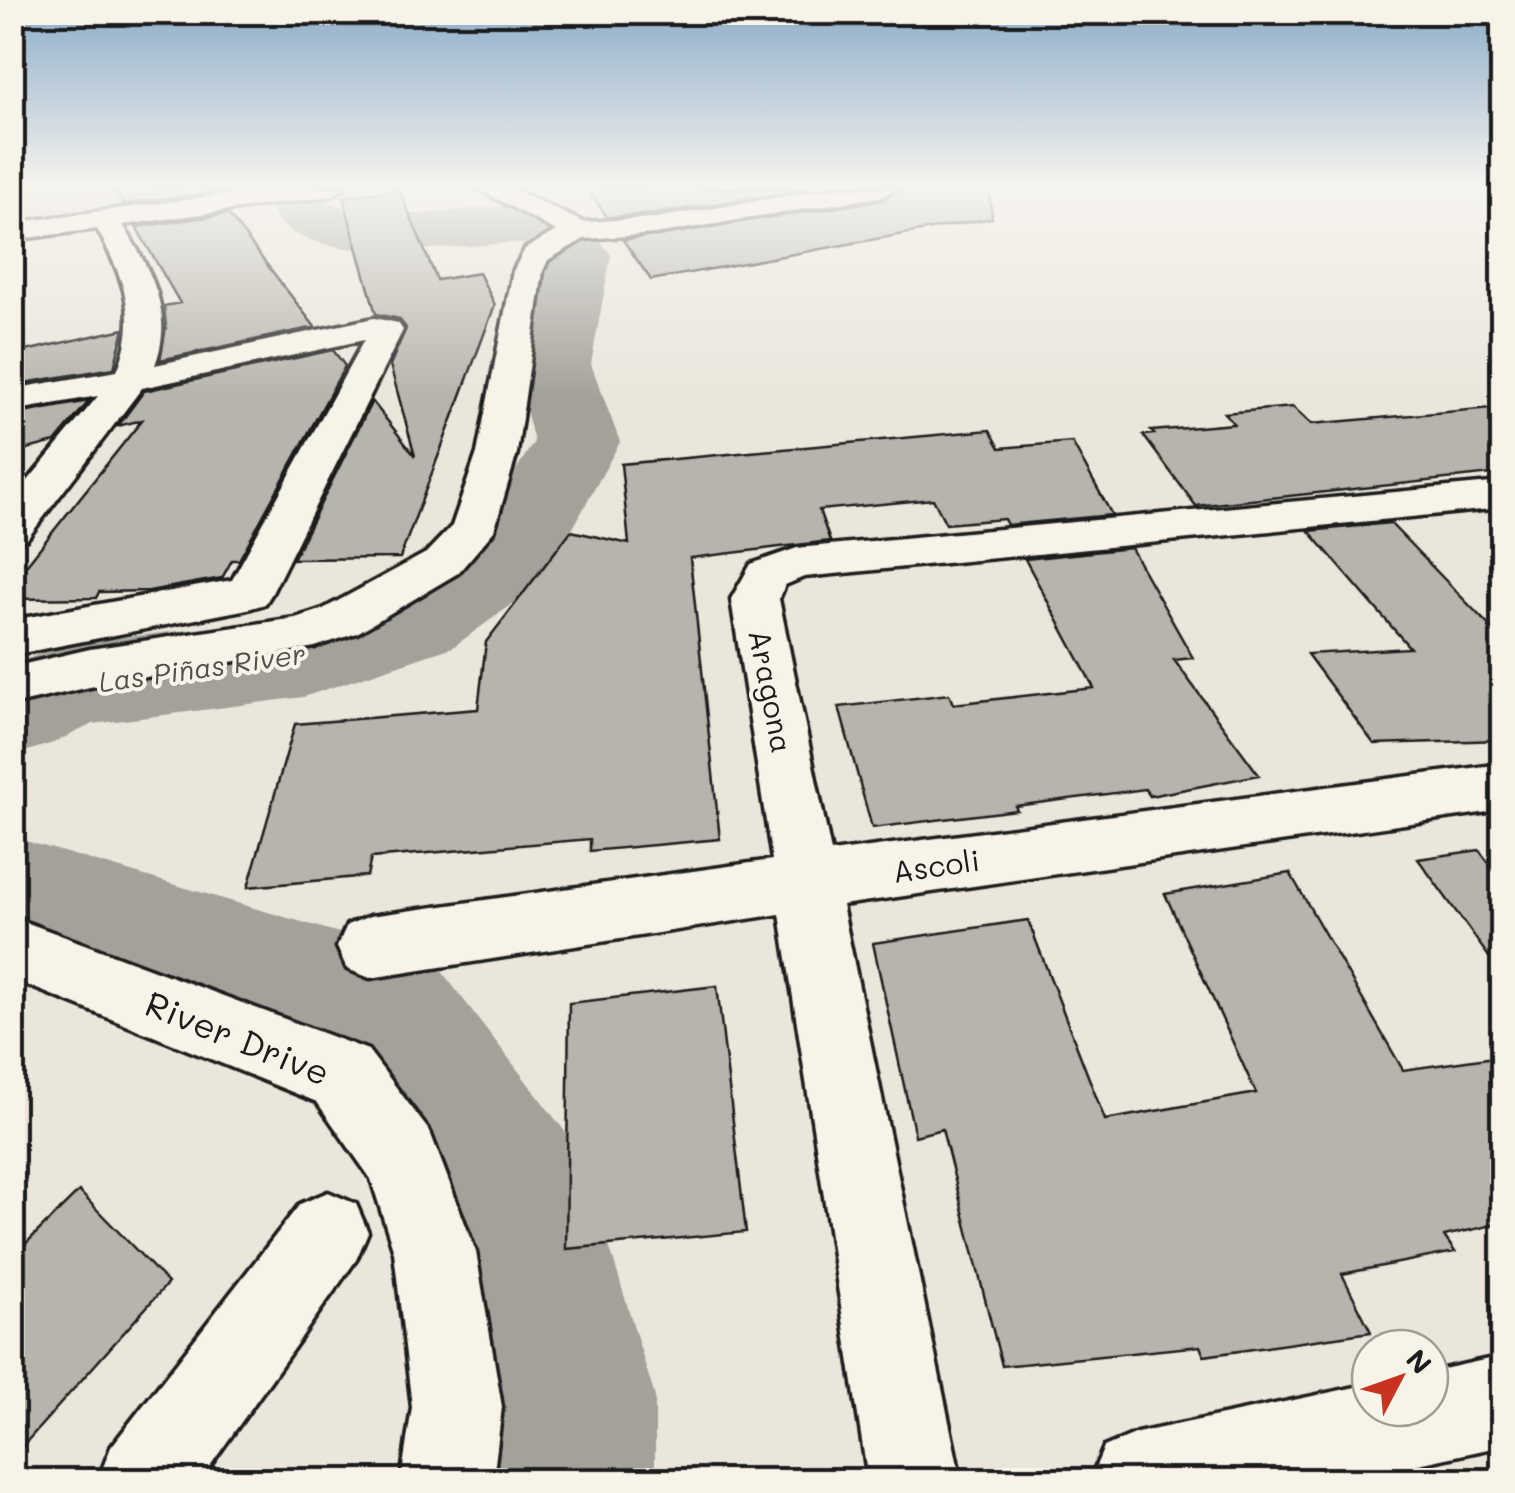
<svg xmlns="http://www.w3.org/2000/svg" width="1515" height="1493" viewBox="0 0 1515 1493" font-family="Mali,sans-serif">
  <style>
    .built { fill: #dad7ce }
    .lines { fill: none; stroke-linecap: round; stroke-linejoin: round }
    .river { fill: #a3a19a; fill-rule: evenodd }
    .building { fill: #b6b4ac; stroke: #1c1c1c; stroke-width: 2.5 }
    .minor-casing { stroke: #1c1c1c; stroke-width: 7 }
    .minor { fill: #f7f3e8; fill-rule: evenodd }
    .labels { text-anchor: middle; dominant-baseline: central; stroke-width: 8; stroke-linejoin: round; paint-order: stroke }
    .far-water-label { font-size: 28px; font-style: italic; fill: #52514e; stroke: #f7f3e8 }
    .street-label { font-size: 30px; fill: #1c1c1c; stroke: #f7f3e8 }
    .near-street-label { font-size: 35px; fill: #1c1c1c; stroke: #f7f3e8 }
  </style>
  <rect width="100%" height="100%" fill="#eae6dc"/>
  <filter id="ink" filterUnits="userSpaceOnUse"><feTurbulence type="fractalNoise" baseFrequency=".01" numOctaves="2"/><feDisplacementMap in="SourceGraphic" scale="20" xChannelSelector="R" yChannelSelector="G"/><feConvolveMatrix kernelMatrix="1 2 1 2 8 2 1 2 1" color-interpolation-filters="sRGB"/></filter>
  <g filter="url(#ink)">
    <!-- built -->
    <path class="built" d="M 16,188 L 245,188 L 247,194 L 17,225 Z"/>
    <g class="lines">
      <!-- river -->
      <path class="river" d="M 263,188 L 319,188 L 326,200 C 414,248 543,156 611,255 L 591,364 L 620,442 L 544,581 L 453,647 L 303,697 L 93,724 L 53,743 L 12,756 L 12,664 L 73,643 L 303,617 L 379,595 L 474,535 L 534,442 L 515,364 L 546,258 C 535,247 527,244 511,243 C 454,246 324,266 280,223 C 271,214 267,200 263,188 Z
        M 12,837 L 387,947 L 440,969 L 570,1138 L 595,1199 L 655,1397 L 655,1480 L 453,1480 L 461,1397 L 429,1228 L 336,1078 L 12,961 Z"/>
    </g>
    <!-- building -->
    <path class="building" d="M 113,188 L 225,188 L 225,191 L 123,204 Z
      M 587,188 L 811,188 L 655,214 L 607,217 Z
      M 900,188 L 989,188 L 992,218 L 651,280 L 623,240 L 884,200 Z
      M 399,189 L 437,280 L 479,273 L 495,305 L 400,558 L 293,559 L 372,401 L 415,456 L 390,365 L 406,328 L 399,319 L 376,314 L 343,197 Z
      M 228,214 L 315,327 L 160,360 L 166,327 L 164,306 L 180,303 L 136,227 Z
      M 124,329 L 114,368 L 12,385 L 12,354 Z
      M 333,350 L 345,366 L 239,560 L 232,560 L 222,578 L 149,591 L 99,592 L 96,598 L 12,599 L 12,583 L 142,420 L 118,426 L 144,391 Z
      M 89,401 L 55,442 L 12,453 L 12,415 Z
      M 1293,407 L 1311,424 L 1502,407 L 1502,473 L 1196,506 L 1143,435 L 1154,434 L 1151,431 L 1234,424 L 1224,413 Z
      M 990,430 L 1000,448 L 1072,442 L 1112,515 L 1007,525 L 1004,519 L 946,524 L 933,499 L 819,510 L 830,541 L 690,558 L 720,839 L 590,851 L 590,839 L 371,858 L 367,876 L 248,887 L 295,724 L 478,709 L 486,642 L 571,531 L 629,544 L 621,464 Z
      M 1390,523 L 1502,639 L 1502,740 L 1374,744 L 1307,654 L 1410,648 L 1309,531 Z
      M 1131,548 L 1193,658 L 1174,660 L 1259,775 L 1150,796 L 1145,789 L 1015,806 L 1017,810 L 872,828 L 839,707 L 949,694 L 953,704 L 1094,688 L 1025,559 Z
      M 1479,850 L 1502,881 L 1502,975 L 1418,859 Z
      M 1290,873 L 1403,1070 L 1502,1056 L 1502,1223 L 1444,1236 L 1455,1252 L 1342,1274 L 1371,1332 L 1204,1356 L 1200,1346 L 1002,1366 L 942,1129 L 915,1136 L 873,943 L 1028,920 L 1105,1120 L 1256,1093 L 1165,894 Z
      M 717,986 L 746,1232 L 566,1249 L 569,1003 Z
      M 79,1191 L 168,1283 L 12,1458 L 12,1257 Z"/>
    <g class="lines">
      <defs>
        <path id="minor" d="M 273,188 L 344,188 L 331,196 L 123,225 C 150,270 175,312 155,365 L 374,318 L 398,323 L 403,330 L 272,593 L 265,604 L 248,609 L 12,655 L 12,620 L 232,580 L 364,340 L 142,388 L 27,539 L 12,543 L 12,500 L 98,396 L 12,411 L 12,389 L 117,371 C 140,317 124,278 97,229 L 12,240 L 12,223 Z
          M 477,188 L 511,188 L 583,222 L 655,218 L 835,188 L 896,188 L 883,196 L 655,234 L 584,239 L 548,260 L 543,271 L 517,453 L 494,531 L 458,573 L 357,633 L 315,647 L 90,687 L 12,705 L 12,667 L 90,649 L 295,618 L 323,609 L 426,553 L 452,526 L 477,453 L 513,271 L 525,249 L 556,231 Z
          M 1502,482 L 1502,508 L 804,577 L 785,585 L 779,599 L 831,852 L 1502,764 L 1502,810 L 842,905 L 961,1480 L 868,1480 L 780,914 L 370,978 L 347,969 L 337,947 L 347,925 L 370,916 L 772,860 L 731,599 L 751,564 L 797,548 Z
          M 12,917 L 368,1050 L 430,1132 L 476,1252 L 502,1407 L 493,1480 L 401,1480 L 412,1407 L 394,1252 L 371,1179 L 317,1102 L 12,979 Z
          M 328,1192 L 356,1204 L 368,1232 L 356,1260 L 200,1480 L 98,1480 L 111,1447 L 300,1204 Z
          M 1502,1356 L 1502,1446 L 1345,1480 L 1090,1480 L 1104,1447 L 1137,1433 L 1370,1384 L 1370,1408 L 1430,1408 L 1430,1372 Z"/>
      </defs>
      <!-- minor casing -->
      <use href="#minor" class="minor-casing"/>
      <!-- minor -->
      <use href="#minor" class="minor"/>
    </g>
  </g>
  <!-- sky -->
  <linearGradient id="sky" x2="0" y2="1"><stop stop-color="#8cacc9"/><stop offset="0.47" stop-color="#f6f4ef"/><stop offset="1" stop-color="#f6f4ef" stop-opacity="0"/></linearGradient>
  <rect width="1515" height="397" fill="url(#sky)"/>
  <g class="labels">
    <!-- far-water labels -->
    <g class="far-water-label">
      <text transform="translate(202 667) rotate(-8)">Las Piñas River</text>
    </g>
    <!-- street labels -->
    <g class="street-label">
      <text transform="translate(772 691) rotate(79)">Aragona</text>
      <text transform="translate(936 865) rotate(-8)">Ascoli</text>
    </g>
    <!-- near-street labels -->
    <g class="near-street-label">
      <text transform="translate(238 1037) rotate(22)">River Drive</text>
    </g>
  </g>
  <!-- margin -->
  <rect width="1515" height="1493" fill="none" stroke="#f7f3e8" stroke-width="50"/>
  <rect x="25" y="25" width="1465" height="1443" fill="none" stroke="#1c1c1c" stroke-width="4" filter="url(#ink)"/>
  <!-- north arrow -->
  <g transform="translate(1400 1378) rotate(49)"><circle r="48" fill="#f7f3e8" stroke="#9f9d96" stroke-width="2.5"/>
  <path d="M0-8L18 38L0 25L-18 38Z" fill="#c8321e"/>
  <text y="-15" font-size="28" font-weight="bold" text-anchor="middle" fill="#1c1c1c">N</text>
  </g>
</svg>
